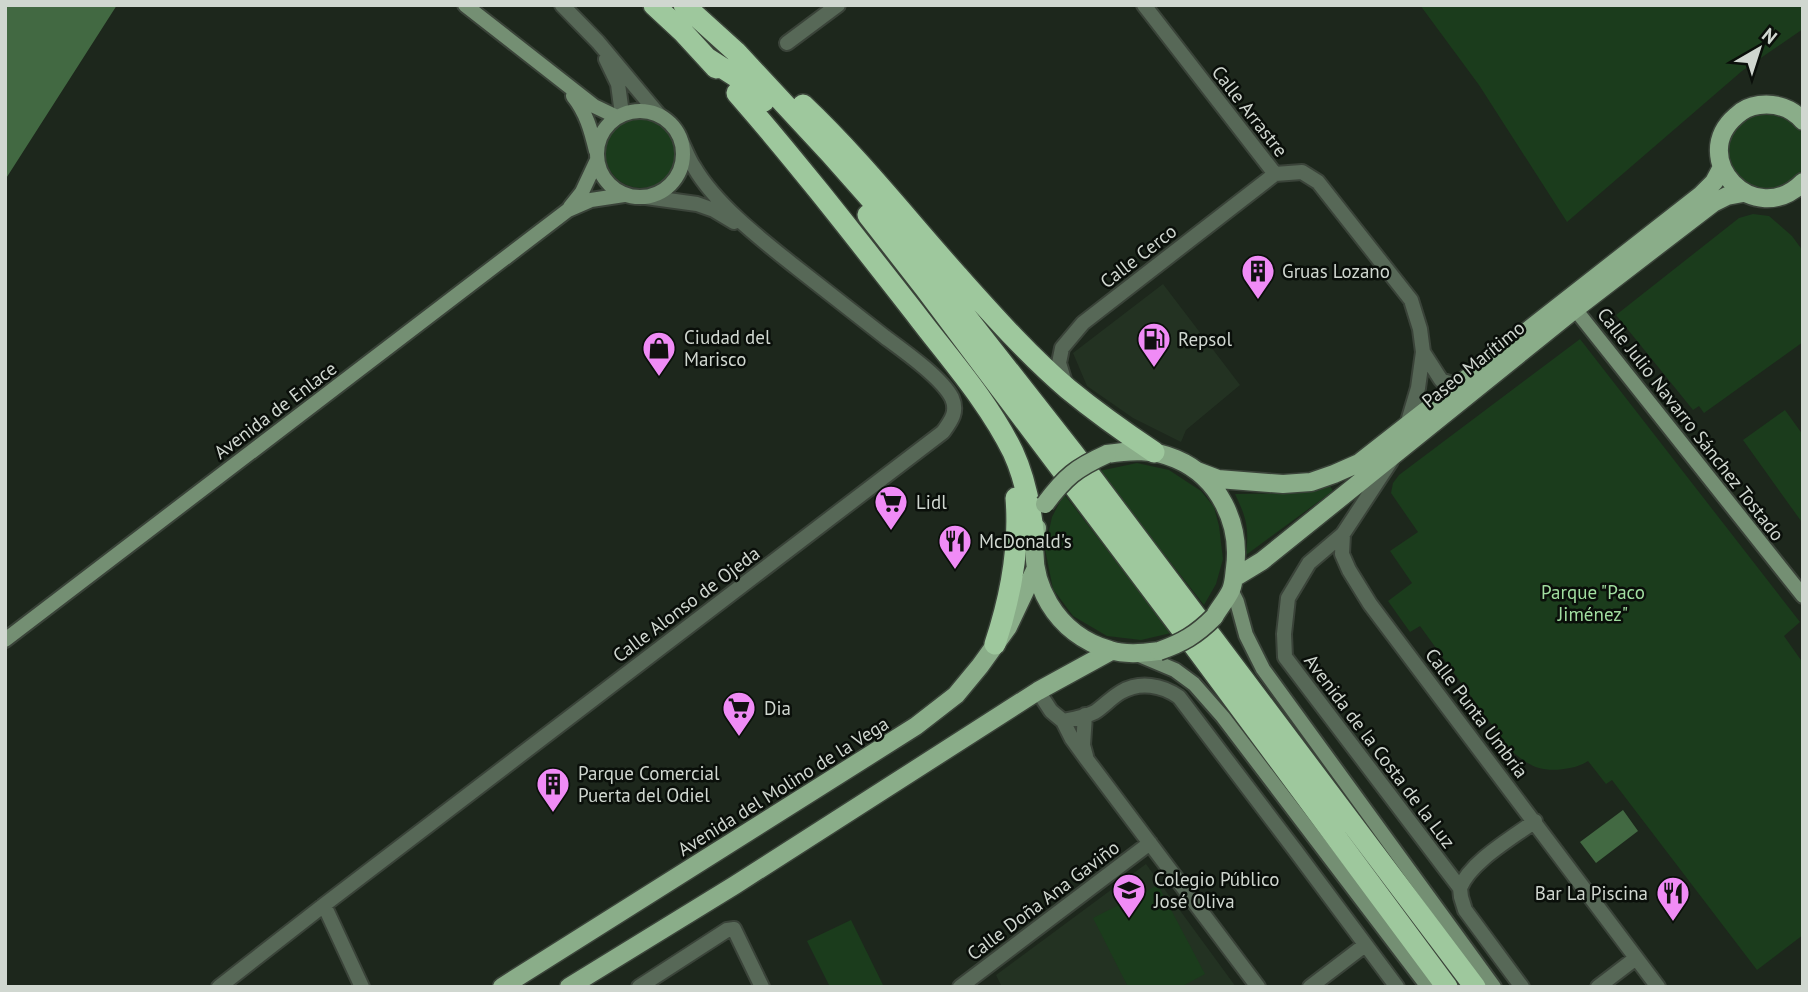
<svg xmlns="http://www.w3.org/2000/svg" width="1808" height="992" viewBox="0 0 1808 992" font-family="'PT Sans',sans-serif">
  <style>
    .built { fill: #233222 }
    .green { fill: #1b3c1c }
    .water { fill: #426942 }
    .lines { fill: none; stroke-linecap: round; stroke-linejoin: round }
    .street-casing { stroke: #3a4339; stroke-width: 18 }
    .secondary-casing { stroke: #3a4339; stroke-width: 18 }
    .primary-casing { stroke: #3a4339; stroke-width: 21 }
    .highway-casing { stroke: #3a4339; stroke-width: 24 }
    .street { stroke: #576857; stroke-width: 14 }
    .secondary { stroke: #748f73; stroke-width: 14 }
    .primary { stroke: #8aad89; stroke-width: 18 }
    .highway { stroke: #9ec89d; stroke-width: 21 }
    .primary-bridge-casing { stroke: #3a4339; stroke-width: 21; stroke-linecap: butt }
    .primary-bridge { stroke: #8aad89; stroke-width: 18 }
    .labels { text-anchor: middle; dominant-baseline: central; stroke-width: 5; stroke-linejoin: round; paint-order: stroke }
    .street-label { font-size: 19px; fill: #d0d7d0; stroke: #0a0f0a }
    .poi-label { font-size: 19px; fill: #d0d7d0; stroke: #0a0f0a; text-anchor: start }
    .park-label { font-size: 19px; fill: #a1dea0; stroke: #0a0f0a }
  </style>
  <rect width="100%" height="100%" fill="#1d271c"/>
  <!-- built -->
  <path class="built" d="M 1163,284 L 1240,385 L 1186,430 L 1181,442 L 1133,418 L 1087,386 L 1073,353 Z
    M 1146,864 L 1236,987 L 1002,987 L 996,975 Z"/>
  <!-- green -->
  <path class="green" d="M 1420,5 L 1803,5 L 1803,29 L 1742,71 L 1567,222 L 1479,85 Z
    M 1779,113 L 1795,123 L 1803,134 L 1803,169 L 1798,176 L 1774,191 L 1755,189 L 1732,172 L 1726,153 L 1730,134 L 1750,114 Z
    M605 152a36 36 0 1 1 72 0a36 36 0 1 1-72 0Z
    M 1753,214 L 1769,216 L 1792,236 L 1803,251 L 1803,342 L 1704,413 L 1699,406 L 1693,410 L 1616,315 L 1739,218 Z
    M 1580,339 L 1800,622 L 1784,636 L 1803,663 L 1803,935 L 1757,970 L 1612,780 L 1606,784 L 1588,761 C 1577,769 1552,772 1539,768 C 1528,765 1519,757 1510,750 L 1420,626 L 1410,632 L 1388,601 L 1412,583 L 1390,551 L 1418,532 L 1391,493 L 1393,483 L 1399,475 Z
    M 1785,410 L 1803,435 L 1803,520 L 1801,521 L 1743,440 Z
    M 1137,463 L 1169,470 L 1201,491 L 1214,507 L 1219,526 L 1223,559 L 1216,584 L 1204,605 L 1099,471 Z
    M 1330,486 L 1333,491 L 1246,555 C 1249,528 1247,519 1235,494 L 1301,493 Z
    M 1064,494 L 1171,633 L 1141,640 L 1107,636 L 1073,616 L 1053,589 L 1045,549 L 1052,517 Z
    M 1158,885 L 1205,974 L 1181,987 L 1128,987 L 1093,918 Z
    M 851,920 L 884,987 L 830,987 L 807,941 Z"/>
  <!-- water -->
  <path class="water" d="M 5,5 L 117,5 L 5,180 Z
    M 1623,810 L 1638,831 L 1596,863 L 1580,842 Z"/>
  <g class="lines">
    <defs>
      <path id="street" d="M 562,5 L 598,42 L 659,115
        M 1144,5 L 1275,174
        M 787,43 L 838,5
        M 606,59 L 618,84 L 622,114
        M 1275,174 L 1302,172 L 1318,182 L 1411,300 L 1420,329 L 1423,352 L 1418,388 L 1407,425
        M 646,197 L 697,204 L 714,210 L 734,222
        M 1423,352 L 1441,380 L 1457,386
        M 1066,386 L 1059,363 L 1062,348 L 1083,323 L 1275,174
        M 1391,461 L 1343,534 L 1342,554 L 1349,570 L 1370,604 L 1658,987
        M 1343,534 L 1309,563 L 1288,598 L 1284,634 L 1285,657 L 1460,888 L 1461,897 L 1465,910 L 1522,987
        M 1038,691 L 1051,711 L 1063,721 L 1072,739 L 1088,761 L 1258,987
        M 1085,715 L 1083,745 L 1086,756
        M 1063,721 C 1073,719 1085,717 1095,712 C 1104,706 1112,697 1121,692 C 1140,681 1162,685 1179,697 L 1295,850 L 1397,987
        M 1460,888 C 1470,862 1512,838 1535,821
        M 324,905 L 362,987
        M 219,987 L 324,905 L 943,432 C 951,421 958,412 952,398 C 942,378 904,351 885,337 C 856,314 826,291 797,268 C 763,241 716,205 694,167 C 689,160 686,151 682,143
        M 639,987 L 727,930 L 734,929 L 762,987
        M 960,987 L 1150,843
        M 1310,987 L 1365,945
        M 1598,987 L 1636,958"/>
      <path id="secondary" d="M 465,5 L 594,106 L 617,117
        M 573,96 C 586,112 591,130 596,151
        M597 154a43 43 0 1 1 86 0a43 43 0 1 1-86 0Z
        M 570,207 L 582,192 L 597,160
        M 1575,309 L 1803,596
        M 1231,590 L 1237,602 L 1246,635 L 1263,669 L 1494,987
        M 5,640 L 568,210 L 591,200 L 624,195
        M 1137,654 L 1175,670 L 1194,684 L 1223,717 L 1428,987"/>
      <path id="primary" d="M 1803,121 C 1792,108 1776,103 1759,105 C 1751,106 1742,110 1736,116 C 1687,158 1754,231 1803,182
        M 1107,454 C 1131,450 1153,449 1176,459 C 1219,477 1241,524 1235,568 C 1234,575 1234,583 1231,590 C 1227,599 1219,608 1214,617
        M 1197,471 L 1218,479 L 1283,484 L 1311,482 L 1334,474 L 1359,463 L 1701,195 L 1714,182 L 1722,167
        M 1037,528 C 1025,582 1057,635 1110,650 C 1126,655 1142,653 1159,651
        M 1234,578 L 1262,561 L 1575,309 L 1713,203 L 1727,196 L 1743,193
        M 502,987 L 916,726 L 956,695 L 980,666 L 1008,627 L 1035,570
        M 569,987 L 735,885 L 1038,691 L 1111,651"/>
      <path id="highway" d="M 654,5 L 682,31 L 716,68
        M 684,5 L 736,52 L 830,153 L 899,231 L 1074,454 L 1475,987
        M 707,58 L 746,83 L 764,101
        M 737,93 C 799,164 857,239 915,313 C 949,358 988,401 1013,452 C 1026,480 1031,509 1034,539
        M 803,105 C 859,158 906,218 957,275 C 992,314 1028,355 1068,389 C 1096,412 1124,432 1154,452
        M 868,215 L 925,288 L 1198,651 L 1447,987
        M 995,644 C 1011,596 1020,548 1016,498"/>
    </defs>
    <!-- street casing -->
    <use href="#street" class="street-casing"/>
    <!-- secondary casing -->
    <use href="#secondary" class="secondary-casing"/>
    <!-- primary casing -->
    <use href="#primary" class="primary-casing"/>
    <!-- highway casing -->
    <use href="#highway" class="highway-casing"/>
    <!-- street -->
    <use href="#street" class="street"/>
    <!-- secondary -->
    <use href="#secondary" class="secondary"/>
    <!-- primary -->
    <use href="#primary" class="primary"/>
    <!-- highway -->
    <use href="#highway" class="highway"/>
    <defs>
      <path id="primary-bridge" d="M 1045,504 C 1065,477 1076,468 1107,454
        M 1159,651 C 1182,643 1196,635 1214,617"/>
    </defs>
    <!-- primary-bridge casing -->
    <use href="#primary-bridge" class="primary-bridge-casing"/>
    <!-- primary-bridge -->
    <use href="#primary-bridge" class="primary-bridge"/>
  </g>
  <!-- icons -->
  <defs>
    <symbol id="building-pin" viewBox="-11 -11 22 30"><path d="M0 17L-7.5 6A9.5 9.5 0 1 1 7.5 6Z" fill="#f08bf6" stroke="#0a0f0a"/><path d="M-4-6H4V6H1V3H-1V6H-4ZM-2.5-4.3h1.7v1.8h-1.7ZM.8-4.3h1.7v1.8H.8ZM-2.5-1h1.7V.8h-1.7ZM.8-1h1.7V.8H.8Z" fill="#111"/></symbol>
    <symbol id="fuel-pin" viewBox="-11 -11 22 30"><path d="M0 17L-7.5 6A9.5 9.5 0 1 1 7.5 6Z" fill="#f08bf6" stroke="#0a0f0a"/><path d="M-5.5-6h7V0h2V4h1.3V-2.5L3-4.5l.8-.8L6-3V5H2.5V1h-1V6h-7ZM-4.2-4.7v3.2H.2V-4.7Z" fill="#111"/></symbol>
    <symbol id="shop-pin" viewBox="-11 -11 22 30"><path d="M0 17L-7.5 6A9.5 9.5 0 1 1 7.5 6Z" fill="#f08bf6" stroke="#0a0f0a"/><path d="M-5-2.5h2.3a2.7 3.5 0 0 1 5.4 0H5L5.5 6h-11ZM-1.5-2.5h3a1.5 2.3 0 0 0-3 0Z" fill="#111"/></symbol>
    <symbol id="supermarket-pin" viewBox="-11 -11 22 30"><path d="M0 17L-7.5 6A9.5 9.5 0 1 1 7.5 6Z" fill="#f08bf6" stroke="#0a0f0a"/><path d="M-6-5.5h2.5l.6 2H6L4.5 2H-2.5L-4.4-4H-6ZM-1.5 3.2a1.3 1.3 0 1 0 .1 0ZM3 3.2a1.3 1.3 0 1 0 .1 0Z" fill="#111"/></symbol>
    <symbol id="restaurant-pin" viewBox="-11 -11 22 30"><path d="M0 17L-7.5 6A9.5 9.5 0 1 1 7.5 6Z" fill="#f08bf6" stroke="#0a0f0a"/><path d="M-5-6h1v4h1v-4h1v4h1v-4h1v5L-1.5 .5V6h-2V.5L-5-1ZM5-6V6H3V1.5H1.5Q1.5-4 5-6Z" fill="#111"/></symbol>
    <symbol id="school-pin" viewBox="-11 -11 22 30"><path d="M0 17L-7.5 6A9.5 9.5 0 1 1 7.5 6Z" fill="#f08bf6" stroke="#0a0f0a"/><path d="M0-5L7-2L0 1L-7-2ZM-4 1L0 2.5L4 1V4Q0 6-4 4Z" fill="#111"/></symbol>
  </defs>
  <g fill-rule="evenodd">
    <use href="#building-pin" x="1239" y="252" width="38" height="52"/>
    <use href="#fuel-pin" x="1135" y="320" width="38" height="52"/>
    <use href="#shop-pin" x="640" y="329" width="38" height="52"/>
    <use href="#supermarket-pin" x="872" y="483" width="38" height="52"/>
    <use href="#restaurant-pin" x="936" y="522" width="38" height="52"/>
    <use href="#supermarket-pin" x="720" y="689" width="38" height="52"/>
    <use href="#building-pin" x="534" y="765" width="38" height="52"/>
    <use href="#school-pin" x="1110" y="871" width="38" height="52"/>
    <use href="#restaurant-pin" x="1654" y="874" width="38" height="52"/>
  </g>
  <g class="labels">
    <!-- street labels -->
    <g class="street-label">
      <text transform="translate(1250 111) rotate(52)">Calle Arrastre</text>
      <text transform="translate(1138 256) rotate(-38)">Calle Cerco</text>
      <text transform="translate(1473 364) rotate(-39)">Paseo Marítimo</text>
      <text transform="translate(275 410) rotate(-37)">Avenida de Enlace</text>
      <text transform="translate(1691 424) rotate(52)">Calle Julio Navarro Sánchez Tostado</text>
      <text transform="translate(686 604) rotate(-37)">Calle Alonso de Ojeda</text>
      <text transform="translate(1477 713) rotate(53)">Calle Punta Umbría</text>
      <text transform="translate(1380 751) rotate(53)">Avenida de la Costa de la Luz</text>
      <text transform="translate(783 786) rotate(-32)">Avenida del Molino de la Vega</text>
      <text transform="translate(1043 900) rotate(-37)">Calle Doña Ana Gaviño</text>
    </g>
    <!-- poi labels -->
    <g class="poi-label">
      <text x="1282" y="271">Gruas Lozano</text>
      <text x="684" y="337">Ciudad del<tspan x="684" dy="22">Marisco</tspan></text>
      <text x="1178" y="339">Repsol</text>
      <text x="916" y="502">Lidl</text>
      <text x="979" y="541">McDonald's</text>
      <text x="764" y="708">Dia</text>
      <text x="578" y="773">Parque Comercial<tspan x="578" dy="22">Puerta del Odiel</tspan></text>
      <text x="1154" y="879">Colegio Público<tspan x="1154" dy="22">José Oliva</tspan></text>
      <text x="1648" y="893" text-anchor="end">Bar La Piscina</text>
    </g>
    <!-- park labels -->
    <g class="park-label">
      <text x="1593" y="592">Parque "Paco<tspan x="1593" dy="22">Jiménez"</tspan></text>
    </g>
  </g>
  <!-- border -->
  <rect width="1808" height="992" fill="none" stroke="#d0d7d0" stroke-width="14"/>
  <!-- north arrow -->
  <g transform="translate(1759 49) rotate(39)" stroke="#0a0f0a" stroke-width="5" paint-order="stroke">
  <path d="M0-5L12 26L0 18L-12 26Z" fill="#d0d7d0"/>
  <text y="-10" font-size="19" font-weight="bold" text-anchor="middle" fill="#d0d7d0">N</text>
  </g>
</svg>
